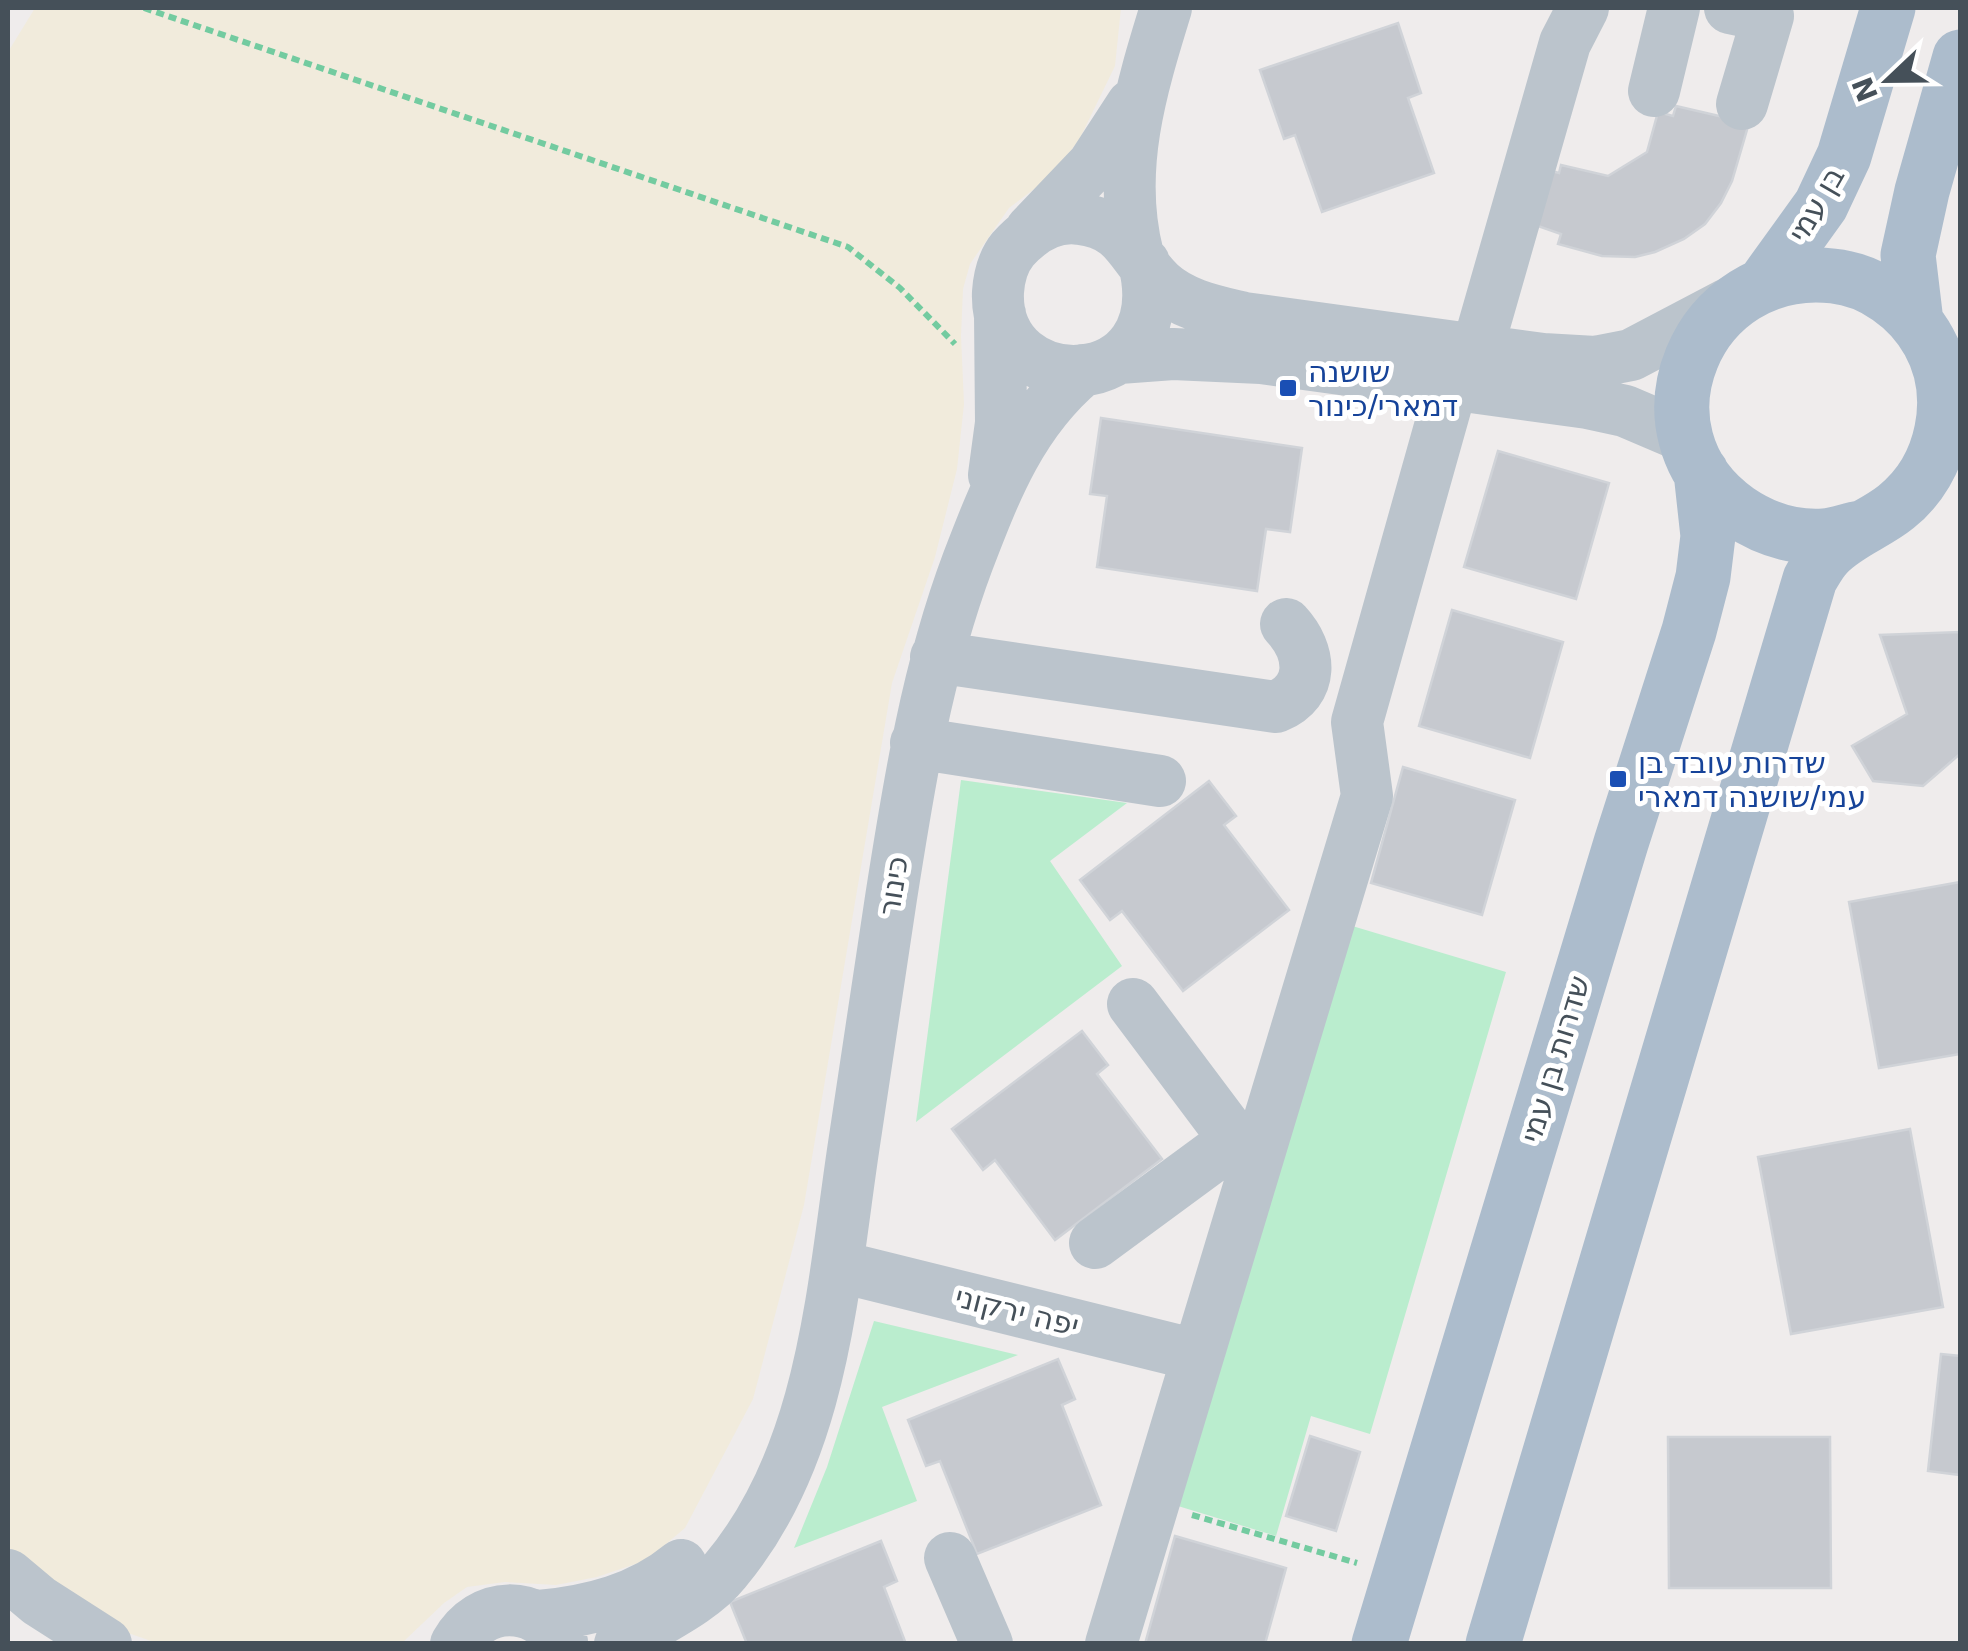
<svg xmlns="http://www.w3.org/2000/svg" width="1968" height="1651" viewBox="0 0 1968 1651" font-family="'DejaVu Sans','Noto Sans Hebrew',sans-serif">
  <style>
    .green { fill: #baedce }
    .sand { fill: #f1ebdc }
    .building { fill: #c6c9cf; stroke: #d0d3d8; stroke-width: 2.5 }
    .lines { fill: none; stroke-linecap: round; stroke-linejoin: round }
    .path { stroke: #73cba0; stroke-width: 6; stroke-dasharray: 8 5; stroke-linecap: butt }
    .minor { stroke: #bbc4cc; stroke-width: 52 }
    .major { stroke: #acbccc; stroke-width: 55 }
    .transit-dot { fill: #1a4fb4; stroke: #fff; stroke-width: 4 }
    .labels { text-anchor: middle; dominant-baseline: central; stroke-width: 10; stroke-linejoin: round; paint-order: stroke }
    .street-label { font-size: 30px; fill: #455059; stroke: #fff }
    .transit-label { font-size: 30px; fill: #164399; stroke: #fff; text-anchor: start }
  </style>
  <rect width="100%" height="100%" fill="#efecec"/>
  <!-- green -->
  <path class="green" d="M 961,780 L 1127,803 L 1050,861 L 1122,966 L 916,1122 Z
    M 1349,925 L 1506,972 L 1370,1434 L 1311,1416 L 1276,1536 L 1178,1506 Z
    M 874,1321 L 1018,1355 L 882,1407 L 917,1501 L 794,1548 L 827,1467 Z"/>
  <!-- sand -->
  <path class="sand" d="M 35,8 L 1121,8 L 1115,66 L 1080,138 L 1055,173 L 1009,208 L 970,264 L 963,289 L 961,336 L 964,404 L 957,469 L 935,557 L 892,683 L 804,1205 L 753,1399 L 685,1528 L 647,1560 L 597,1577 L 556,1585 L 505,1582 L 467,1587 L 444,1603 L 402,1643 L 157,1643 L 128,1633 L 17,1557 L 8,1546 L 8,52 Z"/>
  <!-- building -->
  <path class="building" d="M 1398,23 L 1421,93 L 1408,98 L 1434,173 L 1322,212 L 1295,135 L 1284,139 L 1260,70 Z
    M 1676,106 L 1749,123 L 1732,181 L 1721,203 L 1705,224 L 1684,239 L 1655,252 L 1635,257 L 1602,256 L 1558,244 L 1561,234 L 1535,225 L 1548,170 L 1559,173 L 1561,165 L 1608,176 L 1647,152 L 1658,112 L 1673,116 Z
    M 1101,418 L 1302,448 L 1290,532 L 1266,529 L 1257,591 L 1097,567 L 1107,496 L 1090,494 Z
    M 1498,451 L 1609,483 L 1576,599 L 1464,567 Z
    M 1452,610 L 1563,642 L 1530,758 L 1419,726 Z
    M 1960,632 L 1960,754 L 1923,786 L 1873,781 L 1852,746 L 1907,714 L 1880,635 Z
    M 1403,767 L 1515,800 L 1482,915 L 1371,883 Z
    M 1209,781 L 1236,816 L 1224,825 L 1289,910 L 1183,991 L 1122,911 L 1110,920 L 1080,880 Z
    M 1960,882 L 1960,1054 L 1879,1068 L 1849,902 Z
    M 1082,1031 L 1108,1065 L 1097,1074 L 1162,1159 L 1055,1240 L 995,1160 L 983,1170 L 952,1129 Z
    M 1910,1129 L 1943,1307 L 1791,1334 L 1758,1157 Z
    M 1941,1354 L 1960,1356 L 1960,1475 L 1928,1471 Z
    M 1058,1359 L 1075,1399 L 1062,1405 L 1101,1505 L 977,1554 L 940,1461 L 926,1466 L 908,1420 Z
    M 1310,1436 L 1360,1452 L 1336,1531 L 1286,1516 Z
    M 1668,1437 L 1830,1437 L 1831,1588 L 1669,1588 Z
    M 1175,1536 L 1286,1568 L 1265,1644 L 1145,1644 Z
    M 881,1541 L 897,1581 L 884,1587 L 906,1644 L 747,1644 L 730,1602 Z"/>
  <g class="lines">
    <!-- path -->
    <path class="path" d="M 144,8 L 848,247 L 900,288 L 955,344
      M 1192,1515 L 1357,1563"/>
    <!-- minor -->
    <path class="minor" d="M 1730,8 L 1768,16 L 1742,104
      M 1654,91 L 1674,8
      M 1031,230 L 1093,165 L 1132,105
      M 1138,255 C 1116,170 1141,89 1166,8
      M 1144,263 C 1178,401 993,402 998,292 C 999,277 1003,261 1013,249 C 1030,230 1053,215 1080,219 C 1128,225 1130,255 1160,284 C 1183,305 1215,311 1244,318 L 1543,359 L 1595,362 L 1631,355 L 1728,304
      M 1477,350 L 1565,43 L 1583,8
      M 1119,358 L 1173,354 L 1261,358 L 1588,403 L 1625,411 L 1686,437
      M 994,475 L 1001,423 L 1000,314
      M 936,657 L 1276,707 C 1315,691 1312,652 1286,624
      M 916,743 L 1160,781
      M 1133,1004 L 1235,1140
      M 1095,1243 L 1235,1140 L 1260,1146
      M 837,1266 L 1196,1355
      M 950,1558 L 987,1644
      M 8,1575 L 39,1601 L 106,1644
      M 539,1616 C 590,1611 640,1599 681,1565
      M 456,1644 C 481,1600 536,1599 562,1642
      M 620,1644 C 654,1621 699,1603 725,1571 C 824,1453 832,1290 854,1144 C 866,1062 879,980 891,898 C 909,783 927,670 968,561 C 996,488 1022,421 1083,370
      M 1111,1644 L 1367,796 L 1357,722 L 1452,384"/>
    <!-- major -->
    <path class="major" d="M 1767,280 L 1821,205 L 1844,156 L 1888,8
      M 1916,322 L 1908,255 L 1922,191 L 1960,57
      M 1379,1644 L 1621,843 L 1689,631 L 1703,577 L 1708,536 L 1701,472
      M 1493,1644 L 1810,579 C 1815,571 1820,561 1827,554 C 1847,533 1875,524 1896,507 C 1944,469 1959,396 1929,342 C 1910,307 1872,280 1833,276 C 1696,261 1625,432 1738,511 C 1763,528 1793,538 1824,536 C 1836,535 1849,530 1861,528"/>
  </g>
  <!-- markers -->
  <g class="transit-dot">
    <rect x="1278" y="378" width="20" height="20" rx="5"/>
    <rect x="1608" y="769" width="20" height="20" rx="5"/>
  </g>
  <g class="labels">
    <!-- street labels -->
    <g class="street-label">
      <text transform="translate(1816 204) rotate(-60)">בן עמי</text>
      <text transform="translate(893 886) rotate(-81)">כינור</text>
      <text transform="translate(1555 1059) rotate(-73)">שדרות בן עמי</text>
      <text transform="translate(1017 1311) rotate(14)">יפה ירקוני</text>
    </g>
    <!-- transit labels -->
    <g class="transit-label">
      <text x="1308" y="371">שושנה<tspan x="1308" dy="34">דמארי/כינור</tspan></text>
      <text x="1638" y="762">שדרות עובד בן<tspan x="1638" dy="34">עמי/שושנה דמארי</tspan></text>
    </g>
  </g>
  <!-- border -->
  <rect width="1968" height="1651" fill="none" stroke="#455059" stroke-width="20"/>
  <!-- north arrow -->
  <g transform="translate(1888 80) rotate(248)" stroke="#ffffff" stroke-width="8" paint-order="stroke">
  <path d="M0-8L18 38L0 25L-18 38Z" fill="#455059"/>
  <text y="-15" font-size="28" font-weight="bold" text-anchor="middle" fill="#455059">N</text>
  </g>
</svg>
